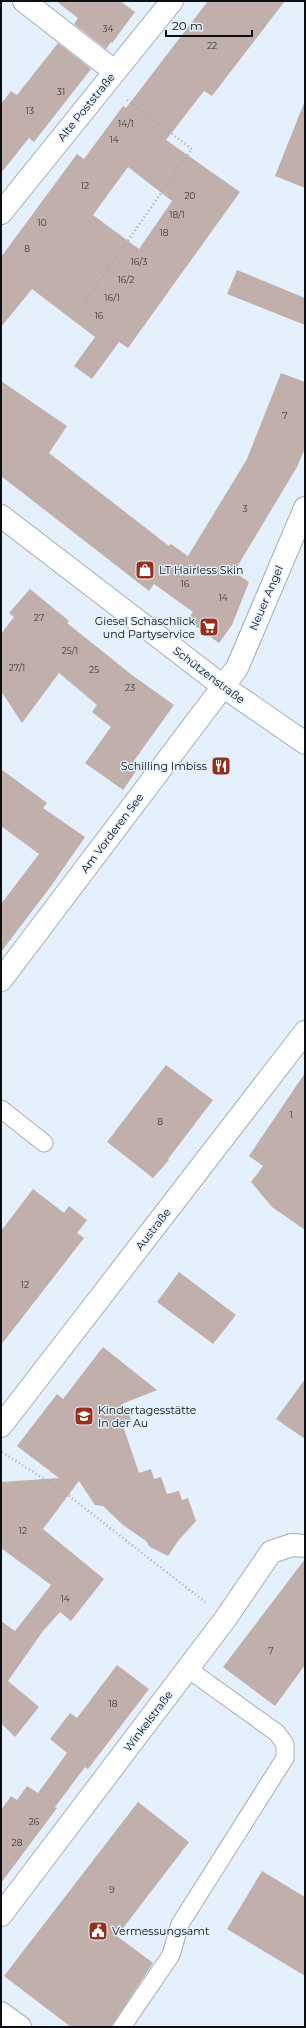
<svg xmlns="http://www.w3.org/2000/svg" width="306" height="2028" viewBox="0 0 306 2028" font-family="Montserrat,sans-serif">
  <style>
    .building { fill: #c1afab; fill-rule: evenodd }
    .lines { fill: none; stroke-linecap: round; stroke-linejoin: round }
    .lane-casing { stroke: #a2adb9; stroke-width: 19 }
    .street-casing { stroke: #a2adb9; stroke-width: 24 }
    .secondary-casing { stroke: #a2adb9; stroke-width: 24 }
    .path { stroke: #a0a9b3; stroke-width: 2.5; stroke-dasharray: 1 3; stroke-linecap: butt }
    .lane { stroke: #fff; stroke-width: 17 }
    .street { stroke: #fff; stroke-width: 22 }
    .secondary { stroke: #fff; stroke-width: 22 }
    .labels { text-anchor: middle; dominant-baseline: central; stroke-width: 3; stroke-linejoin: round; paint-order: stroke }
    .number-label { font-size: 9px; fill: #39383a }
    .street-label { font-size: 11px; fill: #0c1014; stroke: #e5f0fd }
    .poi-label { font-size: 11px; fill: #0c1014; stroke: #e5f0fd; text-anchor: start }
  </style>
  <rect width="100%" height="100%" fill="#e5f0fd"/>
  <!-- building -->
  <path class="building" d="M 56,1 L 120,1 L 135,12 L 112,43 L 111,42 L 106,49 L 74,24 L 78,18 Z
    M 208,1 L 285,1 L 212,96 L 204,91 L 166,140 L 240,192 L 128,348 L 119,342 L 92,379 L 74,366 L 95,337 L 32,289 L 1,327 L 1,257 L 77,154 L 84,159 L 123,106 L 126,108 ZM 128,167 L 172,201 L 139,249 L 93,215 Z
    M 58,43 L 91,69 L 34,142 L 29,138 L 1,173 L 1,104 L 11,91 L 17,95 Z
    M 304,103 L 305,103 L 305,188 L 275,176 Z
    M 237,270 L 305,298 L 305,325 L 227,294 Z
    M 281,373 L 305,382 L 305,448 L 297,467 L 234,572 L 249,582 L 232,625 L 219,643 L 187,620 L 193,612 L 154,584 L 149,591 L 1,476 L 1,381 L 67,426 L 49,453 L 169,546 L 171,544 L 188,556 L 247,459 Z
    M 30,589 L 69,621 L 67,623 L 132,675 L 174,705 L 133,762 L 139,767 L 123,790 L 85,763 L 111,727 L 92,712 L 97,705 L 59,673 L 22,723 L 1,691 L 1,634 L 14,617 L 9,613 Z
    M 1,769 L 47,803 L 43,808 L 85,837 L 51,886 L 1,952 L 1,904 L 39,854 L 1,826 Z
    M 166,1065 L 213,1100 L 168,1159 L 169,1160 L 153,1178 L 107,1142 Z
    M 305,1073 L 305,1230 L 272,1207 L 251,1182 L 263,1166 L 249,1156 Z
    M 33,1189 L 64,1213 L 69,1206 L 87,1220 L 77,1233 L 84,1238 L 1,1345 L 1,1231 Z
    M 179,1272 L 236,1315 L 213,1344 L 157,1302 Z
    M 103,1347 L 157,1390 L 122,1404 L 131,1419 L 122,1423 L 139,1473 L 151,1469 L 154,1479 L 161,1477 L 167,1494 L 179,1491 L 182,1500 L 188,1498 L 196,1521 L 178,1541 L 168,1556 L 150,1547 L 146,1541 L 123,1525 L 103,1506 L 95,1505 L 79,1481 L 43,1529 L 104,1579 L 71,1621 L 60,1612 L 43,1631 L 8,1681 L 39,1707 L 15,1737 L 1,1723 L 1,1621 L 15,1631 L 51,1585 L 1,1548 L 1,1482 L 59,1478 L 17,1446 L 57,1394 L 63,1399 Z
    M 305,1379 L 305,1439 L 276,1419 Z
    M 305,1559 L 305,1665 L 275,1706 L 223,1667 Z
    M 117,1665 L 149,1689 L 88,1769 L 85,1767 L 55,1807 L 57,1808 L 1,1883 L 1,1810 L 11,1796 L 17,1800 L 27,1786 L 38,1793 L 67,1753 L 50,1739 L 70,1713 L 77,1718 Z
    M 138,1802 L 189,1842 L 117,1936 L 153,1963 L 111,2027 L 71,2027 L 4,1976 Z
    M 262,1871 L 305,1897 L 305,1976 L 227,1929 Z"/>
  <g class="lines">
    <defs>
      <path id="lane" d="M 1,1109 L 44,1143
        M 122,2027 L 171,1955 L 180,1924 L 285,1758 L 285,1744 L 277,1733 L 188,1669"/>
      <path id="street" d="M 24,1 L 114,71
        M 1,213 L 172,1
        M 1,980 L 237,668 L 305,508
        M 1,1426 L 305,1032
        M 1,1915 L 226,1618 L 271,1552 L 292,1545 L 305,1546"/>
      <path id="secondary" d="M 1,516 L 224,687 L 305,743
        M 1,2013 L 20,2027"/>
    </defs>
    <!-- lane casing -->
    <use href="#lane" class="lane-casing"/>
    <!-- street casing -->
    <use href="#street" class="street-casing"/>
    <!-- secondary casing -->
    <use href="#secondary" class="secondary-casing"/>
    <!-- path -->
    <path class="path" d="M 82,306 L 192,149 L 126,99
      M 2,1452 L 64,1492 L 205,1602"/>
    <!-- lane -->
    <use href="#lane" class="lane"/>
    <!-- street -->
    <use href="#street" class="street"/>
    <!-- secondary -->
    <use href="#secondary" class="secondary"/>
  </g>
  <!-- icons -->
  <defs>
    <symbol id="shop-square" viewBox="-11 -11 22 22"><rect x="-9" y="-9" width="18" height="18" rx="4" fill="#982e1c" stroke="#e5f0fd"/><path d="M-5-2.5h2.3a2.7 3.5 0 0 1 5.4 0H5L5.5 6h-11ZM-1.5-2.5h3a1.5 2.3 0 0 0-3 0Z" fill="#fff"/></symbol>
    <symbol id="supermarket-square" viewBox="-11 -11 22 22"><rect x="-9" y="-9" width="18" height="18" rx="4" fill="#982e1c" stroke="#e5f0fd"/><path d="M-6-5.5h2.5l.6 2H6L4.5 2H-2.5L-4.4-4H-6ZM-1.5 3.2a1.3 1.3 0 1 0 .1 0ZM3 3.2a1.3 1.3 0 1 0 .1 0Z" fill="#fff"/></symbol>
    <symbol id="restaurant-square" viewBox="-11 -11 22 22"><rect x="-9" y="-9" width="18" height="18" rx="4" fill="#982e1c" stroke="#e5f0fd"/><path d="M-5-6h1v4h1v-4h1v4h1v-4h1v5L-1.5 .5V6h-2V.5L-5-1ZM5-6V6H3V1.5H1.5Q1.5-4 5-6Z" fill="#fff"/></symbol>
    <symbol id="school-square" viewBox="-11 -11 22 22"><rect x="-9" y="-9" width="18" height="18" rx="4" fill="#982e1c" stroke="#e5f0fd"/><path d="M0-5L7-2L0 1L-7-2ZM-4 1L0 2.5L4 1V4Q0 6-4 4Z" fill="#fff"/></symbol>
    <symbol id="civic-square" viewBox="-11 -11 22 22"><rect x="-9" y="-9" width="18" height="18" rx="4" fill="#982e1c" stroke="#e5f0fd"/><path d="M-.6-6.5H3V-4.5H.6V-3L4-1V1h2V6H-6V1h2V-1L-.6-3ZM-1.2 2.5V6h2.4V2.5Z" fill="#fff"/></symbol>
  </defs>
  <g fill-rule="evenodd">
    <use href="#shop-square" x="134" y="559" width="22" height="22"/>
    <use href="#supermarket-square" x="198" y="616" width="22" height="22"/>
    <use href="#restaurant-square" x="210" y="755" width="22" height="22"/>
    <use href="#school-square" x="73" y="1405" width="22" height="22"/>
    <use href="#civic-square" x="87" y="1920" width="22" height="22"/>
  </g>
  <g class="labels">
    <!-- number labels -->
    <g class="number-label">
      <text x="108" y="28">34</text>
      <text x="212" y="45">22</text>
      <text x="61" y="91">31</text>
      <text x="30" y="110">13</text>
      <text x="126" y="123">14/1</text>
      <text x="114" y="139">14</text>
      <text x="85" y="185">12</text>
      <text x="190" y="195">20</text>
      <text x="177" y="214">18/1</text>
      <text x="42" y="222">10</text>
      <text x="164" y="232">18</text>
      <text x="27" y="248">8</text>
      <text x="139" y="261">16/3</text>
      <text x="126" y="279">16/2</text>
      <text x="112" y="297">16/1</text>
      <text x="99" y="315">16</text>
      <text x="285" y="415">7</text>
      <text x="245" y="508">3</text>
      <text x="185" y="583">16</text>
      <text x="223" y="597">14</text>
      <text x="39" y="617">27</text>
      <text x="70" y="650">25/1</text>
      <text x="17" y="667">27/1</text>
      <text x="94" y="669">25</text>
      <text x="130" y="687">23</text>
      <text x="291" y="1114">1</text>
      <text x="160" y="1121">8</text>
      <text x="25" y="1284">12</text>
      <text x="23" y="1530">12</text>
      <text x="65" y="1598">14</text>
      <text x="271" y="1650">7</text>
      <text x="113" y="1703">18</text>
      <text x="34" y="1821">26</text>
      <text x="17" y="1842">28</text>
      <text x="112" y="1889">9</text>
    </g>
    <!-- street labels -->
    <g class="street-label">
      <text transform="translate(86 107) rotate(-51)">Alte Poststraße</text>
      <text transform="translate(266 598) rotate(-67)">Neuer Angel</text>
      <text transform="translate(209 675) rotate(37)">Schützenstraße</text>
      <text transform="translate(112 833) rotate(-53)">Am Vorderen See</text>
      <text transform="translate(153 1229) rotate(-52)">Austraße</text>
      <text transform="translate(148 1721) rotate(-53)">Winkelstraße</text>
    </g>
    <!-- poi labels -->
    <g class="poi-label">
      <text x="159" y="570">LT Hairless Skin</text>
      <text x="195" y="621" text-anchor="end">Giesel Schaschlick<tspan x="195" dy="13">und Partyservice</tspan></text>
      <text x="207" y="766" text-anchor="end">Schilling Imbiss</text>
      <text x="98" y="1410">Kindertagesstätte<tspan x="98" dy="13">In der Au</tspan></text>
      <text x="112" y="1931">Vermessungsamt</text>
    </g>
  </g>
  <!-- border -->
  <rect width="306" height="2028" fill="none" stroke="#0c1014" stroke-width="4"/>
  <!-- scale -->
  <path d="M166 30v6h86v-6" fill="none" stroke="#0c1014" stroke-width="2"/>
  <text x="172" y="30" font-size="12" fill="#0c1014" stroke="#e5f0fd" stroke-width="3" paint-order="stroke">20 m</text>
</svg>
